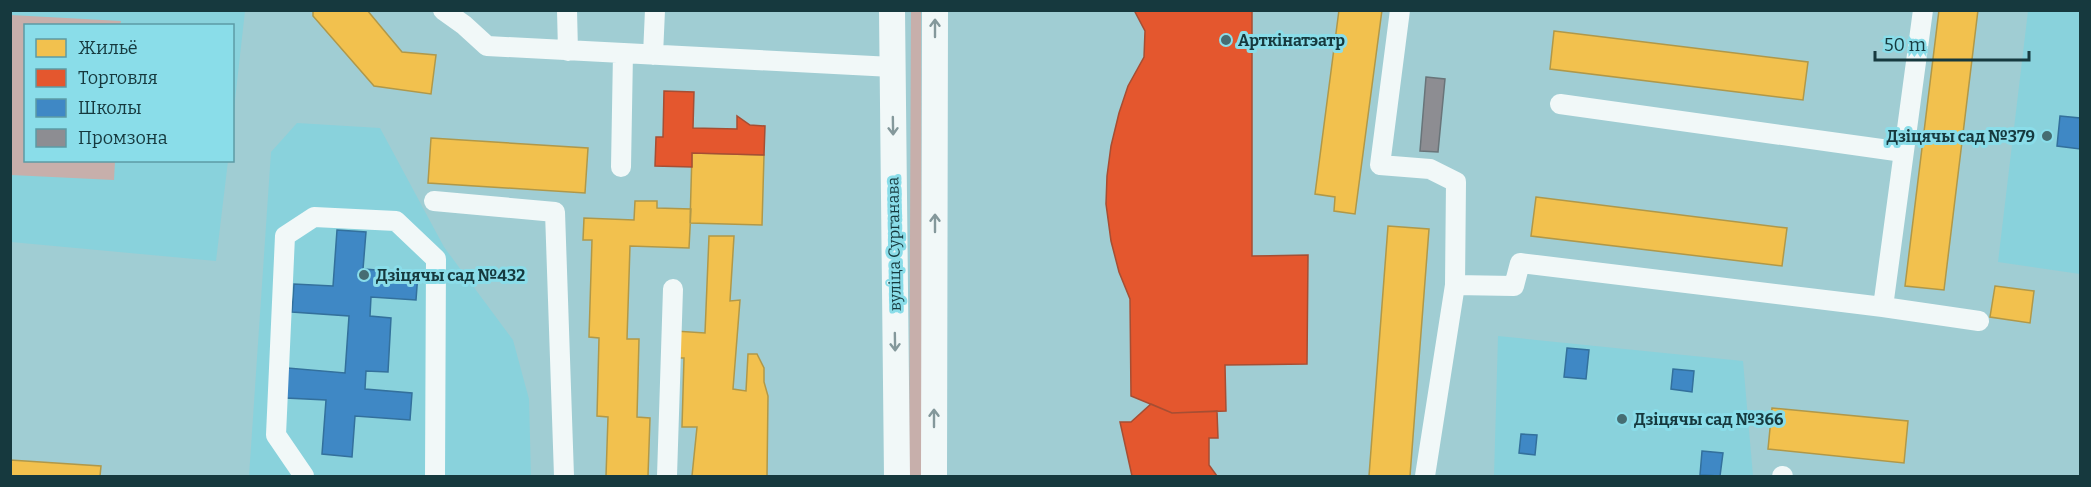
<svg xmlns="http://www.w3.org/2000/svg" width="2091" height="487" viewBox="0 0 2091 487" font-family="Bitter,serif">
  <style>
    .built { fill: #89d2dc }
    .green { fill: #c7afab }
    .homes { fill: #f2c14e; stroke: #b09849; stroke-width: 1.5 }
    .shops { fill: #e4572e; stroke: #a64e33; stroke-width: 1.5 }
    .schools { fill: #3f88c5; stroke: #33709c; stroke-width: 1.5 }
    .industry { fill: #8d8d92; stroke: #697479; stroke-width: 1.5 }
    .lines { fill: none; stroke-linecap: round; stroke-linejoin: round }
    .minor { stroke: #f1f8f8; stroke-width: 20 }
    .major { stroke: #f1f8f8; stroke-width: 26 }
    .oneway { stroke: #84989b }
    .poi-dot { fill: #466d72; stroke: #8adde9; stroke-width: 2 }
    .labels { text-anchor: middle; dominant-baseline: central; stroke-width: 6; stroke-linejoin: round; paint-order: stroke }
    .poi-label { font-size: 16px; font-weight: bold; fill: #16393e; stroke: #8adde9; text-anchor: start }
    .street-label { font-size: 16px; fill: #16393e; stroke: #8adde9 }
  </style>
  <rect width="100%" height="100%" fill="#a0cdd3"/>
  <!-- built -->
  <path class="built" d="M 10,11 L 245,11 L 233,118 L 232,26 L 26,26 L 26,160 L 228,161 L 216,261 L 11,242 Z
    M 2028,11 L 2080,11 L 2080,274 L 1998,262 Z
    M 297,123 L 380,128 L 444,247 L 513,340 L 529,399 L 531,476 L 249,476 L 271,152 Z
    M 1498,336 L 1743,361 L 1753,476 L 1494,476 Z"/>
  <!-- green -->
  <path class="green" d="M 921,10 L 922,476 L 909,476 L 911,11 Z
    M 11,15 L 121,21 L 120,26 L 26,26 L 26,160 L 115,161 L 114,180 L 11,175 Z"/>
  <!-- homes -->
  <path class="homes" d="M 313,10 L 367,10 L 402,52 L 436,55 L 431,94 L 374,86 L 313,16 Z
    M 1339,10 L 1382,10 L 1355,214 L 1334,211 L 1335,197 L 1315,194 Z
    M 1939,10 L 1978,10 L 1944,290 L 1905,286 Z
    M 1554,31 L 1808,62 L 1803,100 L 1550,69 Z
    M 431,138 L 588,148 L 585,193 L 428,183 Z
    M 692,153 L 764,155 L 762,225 L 690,223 Z
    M 1536,197 L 1787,228 L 1782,266 L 1531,236 Z
    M 635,201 L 657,201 L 657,208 L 691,209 L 689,248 L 630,246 L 627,339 L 639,339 L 637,417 L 650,418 L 648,476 L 606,476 L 608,417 L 597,416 L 599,338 L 589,337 L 592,240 L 583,240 L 584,218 L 634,220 Z
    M 1388,226 L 1429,229 L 1410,476 L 1369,476 Z
    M 709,236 L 734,236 L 730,301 L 740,300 L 733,389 L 746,391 L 748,354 L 757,354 L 764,368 L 764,382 L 768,396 L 767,476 L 692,476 L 697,427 L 682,427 L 684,358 L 673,358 L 675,331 L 705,333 Z
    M 1995,286 L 2034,291 L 2030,323 L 1990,317 Z
    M 1772,408 L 1908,421 L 1904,463 L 1768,449 Z
    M 10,460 L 101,466 L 100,476 L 10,476 Z"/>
  <!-- shops -->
  <path class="shops" d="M 1134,10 L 1252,10 L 1252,256 L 1308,255 L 1307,364 L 1225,365 L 1226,411 L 1172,413 L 1131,396 L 1130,299 L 1119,272 L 1111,241 L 1106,204 L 1107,176 L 1111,146 L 1119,113 L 1128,86 L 1144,57 L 1145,31 Z
    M 664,91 L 694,92 L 693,128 L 737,129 L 737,116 L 750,125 L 765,126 L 764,155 L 692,153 L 692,167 L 655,166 L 656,137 L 663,137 Z
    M 1151,404 L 1172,413 L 1217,411 L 1218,438 L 1209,438 L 1209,465 L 1217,476 L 1132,476 L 1120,422 L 1131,422 Z"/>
  <!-- schools -->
  <path class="schools" d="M 2060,116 L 2080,118 L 2080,149 L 2057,146 Z
    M 337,230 L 366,232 L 363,269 L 418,273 L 416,300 L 371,297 L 370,316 L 391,318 L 388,372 L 366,371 L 365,389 L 412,393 L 410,420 L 355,416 L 352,457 L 322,454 L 326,400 L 286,398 L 288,368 L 345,373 L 349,316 L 292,312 L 294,284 L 333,286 Z
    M 1567,348 L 1589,350 L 1586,379 L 1564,377 Z
    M 1673,369 L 1694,371 L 1692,392 L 1671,389 Z
    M 1521,434 L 1537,435 L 1535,455 L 1519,453 Z
    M 1702,451 L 1723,453 L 1720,476 L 1700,475 Z"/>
  <!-- industry -->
  <path class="industry" d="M 1426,77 L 1445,79 L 1438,152 L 1420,151 Z"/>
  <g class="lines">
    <!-- minor -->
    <path class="minor" d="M 443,10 L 464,25 L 487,46 L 892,67
      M 567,10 L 568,51
      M 1400,10 L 1380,165 L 1430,169 L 1456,182 L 1455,285 L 1425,476
      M 653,55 L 655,10
      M 1560,104 L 1903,152
      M 621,167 L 623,53
      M 434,201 L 555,212 L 564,476
      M 1455,285 L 1514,286 L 1520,263 L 1883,307 L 1979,321
      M 1883,307 L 1923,10
      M 304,476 L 276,435 L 285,236 L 314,217 L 396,221 L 436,259 L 435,476
      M 667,476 L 673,289
      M 1782,476 L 1783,476"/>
    <!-- major -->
    <path class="major" d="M 892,10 L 897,476
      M 934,476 L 935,10"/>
  </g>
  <!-- one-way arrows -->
  <defs><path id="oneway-shaft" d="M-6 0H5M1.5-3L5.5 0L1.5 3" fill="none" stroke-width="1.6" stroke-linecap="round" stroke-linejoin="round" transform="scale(1.5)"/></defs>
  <g class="oneway">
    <use href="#oneway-shaft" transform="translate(935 28) rotate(-90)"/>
    <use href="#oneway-shaft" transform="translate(893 126) rotate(89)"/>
    <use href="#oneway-shaft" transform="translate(935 223) rotate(-90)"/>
    <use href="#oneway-shaft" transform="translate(895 342) rotate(89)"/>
    <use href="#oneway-shaft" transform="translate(934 418) rotate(-90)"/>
  </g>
  <!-- markers -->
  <g class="poi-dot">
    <circle cx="1226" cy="40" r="6"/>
    <circle cx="2047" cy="136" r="6"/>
    <circle cx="364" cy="275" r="6"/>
    <circle cx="1622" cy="419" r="6"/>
  </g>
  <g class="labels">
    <!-- poi labels -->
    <g class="poi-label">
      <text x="1238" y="40">Арткінатэатр</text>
      <text x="2035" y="136" text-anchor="end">Дзіцячы сад №379</text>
      <text x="376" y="275">Дзіцячы сад №432</text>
      <text x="1634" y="419">Дзіцячы сад №366</text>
    </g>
    <!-- street labels -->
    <g class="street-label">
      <text transform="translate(894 244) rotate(-91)">вуліца Сурганава</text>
    </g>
  </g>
  <!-- border -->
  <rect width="2091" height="487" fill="none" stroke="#16393e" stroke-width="24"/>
  <!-- legend -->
  <rect x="24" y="24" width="210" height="138" fill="#8adde9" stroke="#5c9ba5" stroke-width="1.5"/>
  <rect x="36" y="39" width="30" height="18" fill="#f2c14e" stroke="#5c9ba5" stroke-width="1.5"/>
  <text x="78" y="54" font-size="18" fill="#16393e">Жильё</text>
  <rect x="36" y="69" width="30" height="18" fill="#e4572e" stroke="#5c9ba5" stroke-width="1.5"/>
  <text x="78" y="84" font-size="18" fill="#16393e">Торговля</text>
  <rect x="36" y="99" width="30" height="18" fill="#3f88c5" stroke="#5c9ba5" stroke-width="1.5"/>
  <text x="78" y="114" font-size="18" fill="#16393e">Школы</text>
  <rect x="36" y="129" width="30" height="18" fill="#8d8d92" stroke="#5c9ba5" stroke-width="1.5"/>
  <text x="78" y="144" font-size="18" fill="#16393e">Промзона</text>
  <!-- scale -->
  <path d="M1875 51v9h154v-9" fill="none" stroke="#16393e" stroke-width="3"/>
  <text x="1884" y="51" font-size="18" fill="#16393e" stroke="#8adde9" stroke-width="4.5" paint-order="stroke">50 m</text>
</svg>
